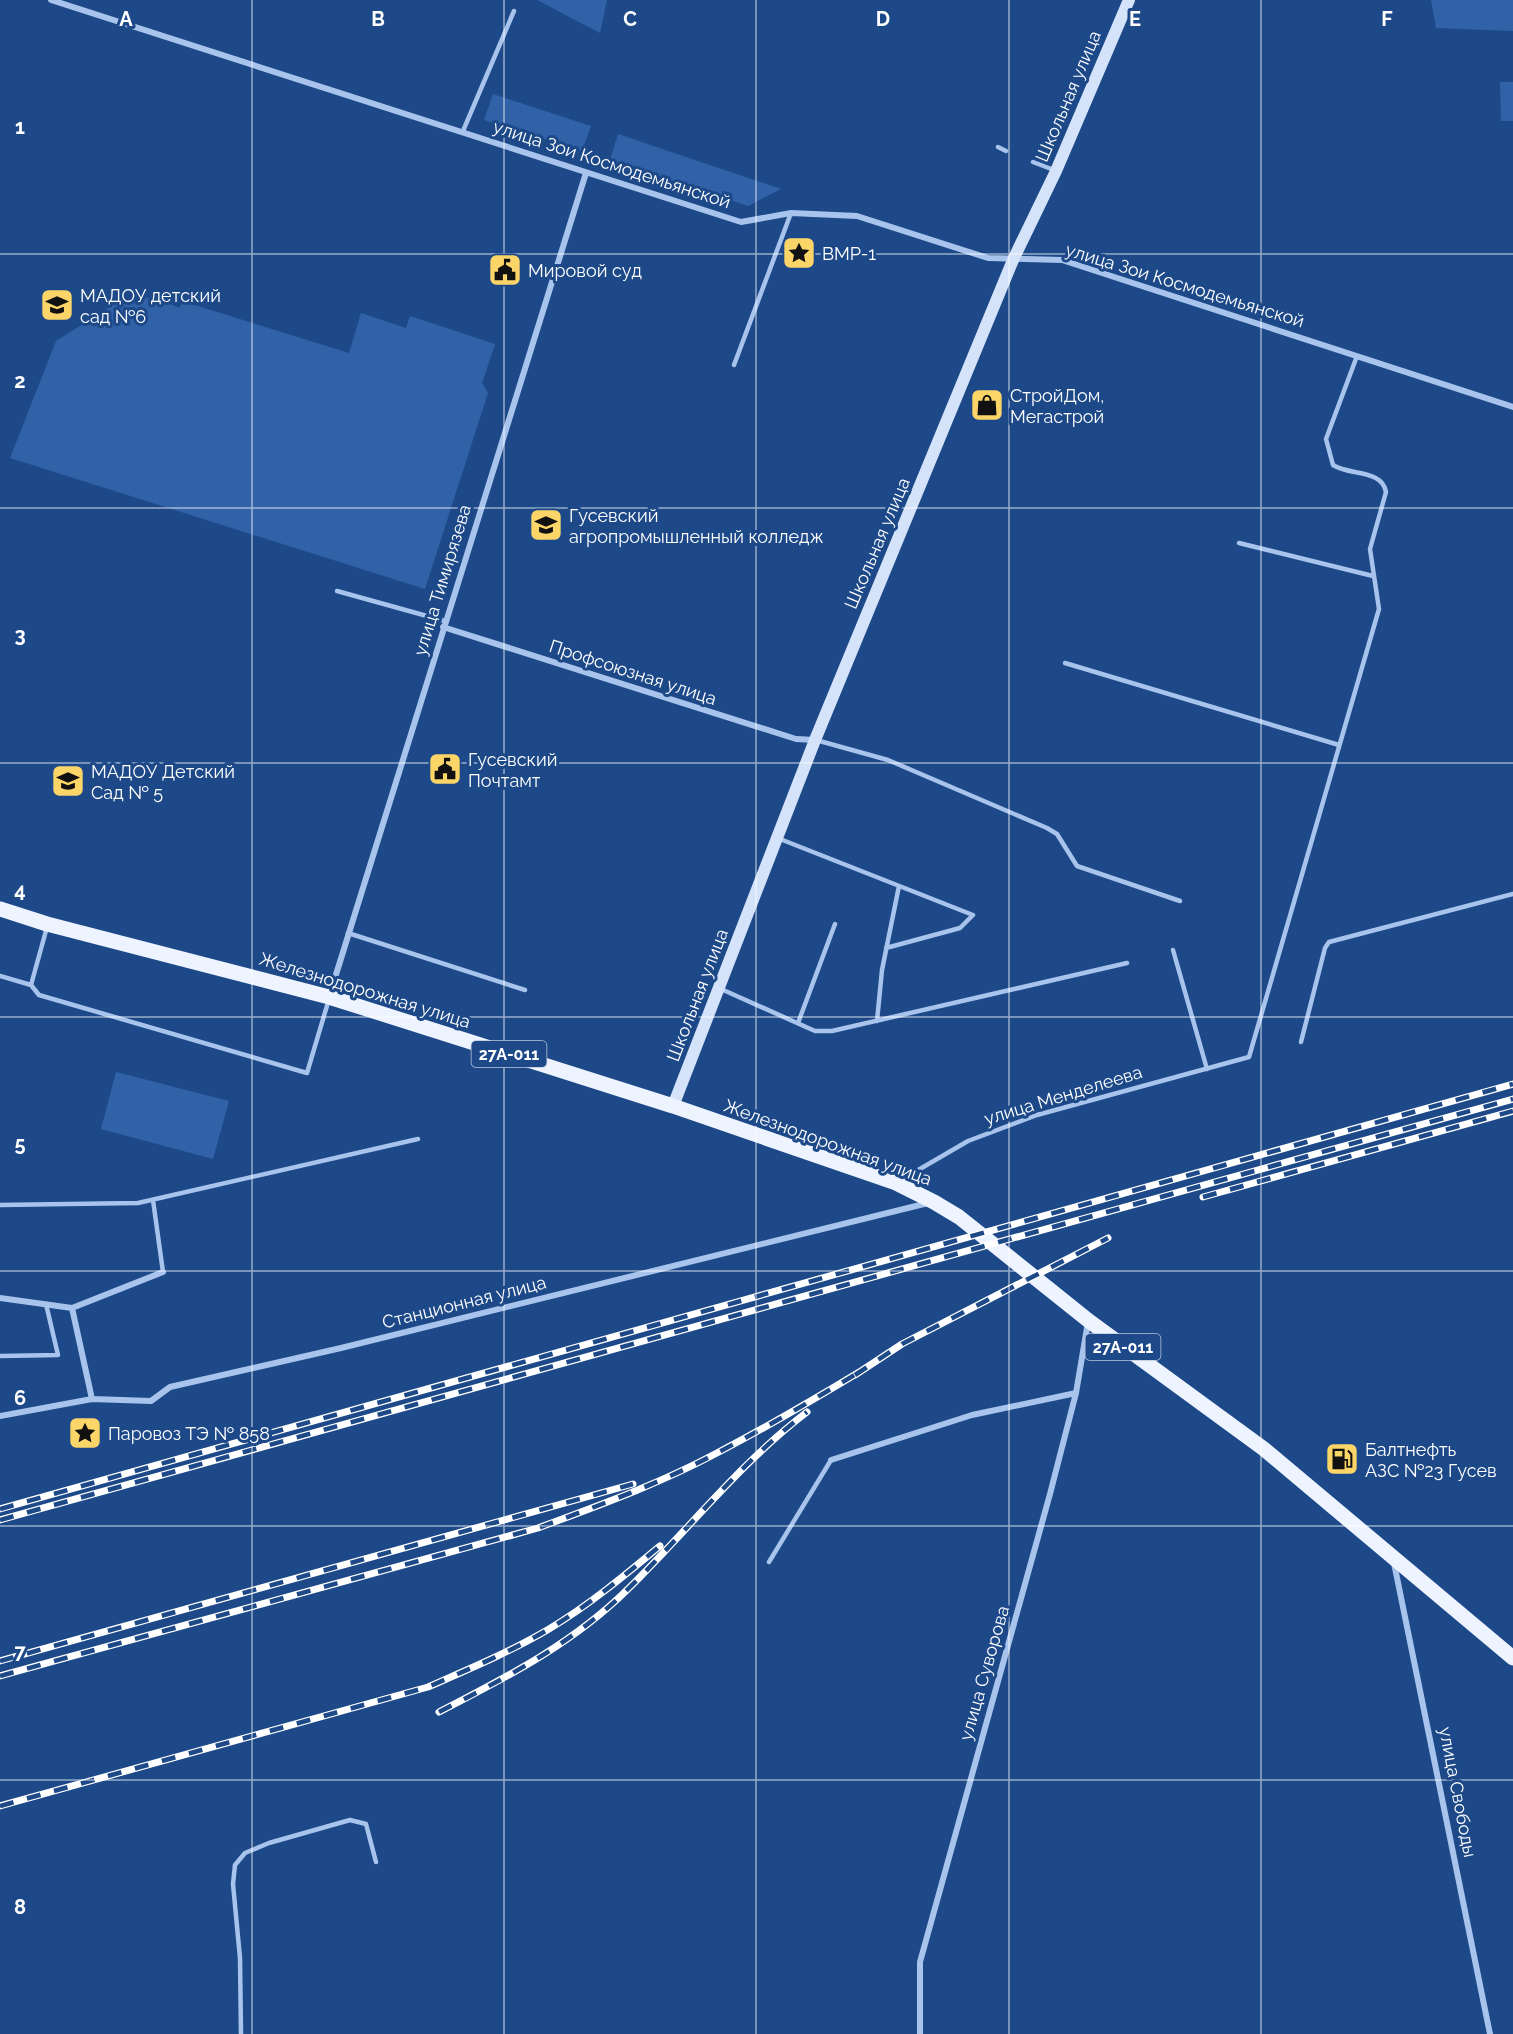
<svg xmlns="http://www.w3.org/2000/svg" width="1513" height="2034" viewBox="0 0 1513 2034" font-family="Raleway,sans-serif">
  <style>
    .green { fill: #3162a7 }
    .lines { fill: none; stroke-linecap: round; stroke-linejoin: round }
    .lane { stroke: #a8c4ec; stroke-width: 4.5 }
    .street { stroke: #a8c4ec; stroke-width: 6 }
    .secondary { stroke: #d4e3f9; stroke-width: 12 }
    .primary { stroke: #edf3ff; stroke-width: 15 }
    .rail-casing { stroke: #fff; stroke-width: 7 }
    .rail { stroke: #1d4989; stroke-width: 4.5; stroke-dasharray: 14; stroke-linecap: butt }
    .grid { fill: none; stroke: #fff; stroke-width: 1.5; stroke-opacity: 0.55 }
    .labels { text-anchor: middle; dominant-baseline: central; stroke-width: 6; stroke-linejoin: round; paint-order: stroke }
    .shield { fill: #1d4989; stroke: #bbc8dc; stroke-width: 1.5 }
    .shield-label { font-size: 16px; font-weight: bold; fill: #fff }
    .street-label { font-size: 18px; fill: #fff; stroke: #1d4989 }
    .poi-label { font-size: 18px; fill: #fff; stroke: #1d4989; text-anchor: start }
    .grid-label { font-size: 20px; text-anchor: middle; font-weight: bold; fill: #fff; stroke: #1d4989; stroke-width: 6; stroke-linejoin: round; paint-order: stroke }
  </style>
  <rect width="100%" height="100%" fill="#1d4989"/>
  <!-- green -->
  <path class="green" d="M 537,0 L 607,0 L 600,33 Z
    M 1431,0 L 1513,0 L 1513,31 L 1436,28 Z
    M 1500,82 L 1513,82 L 1513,121 L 1501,121 Z
    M 493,94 L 591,126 L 582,151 L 484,120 Z
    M 618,134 L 781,189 L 748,206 L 610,160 Z
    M 124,298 L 154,298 L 180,308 L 182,301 L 349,353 L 361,313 L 406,328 L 410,316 L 495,344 L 482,383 L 488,393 L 425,589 L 10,458 L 56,341 Z
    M 116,1072 L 229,1101 L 213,1159 L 101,1129 Z"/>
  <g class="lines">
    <!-- lane -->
    <path class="lane" d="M 463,131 L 514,11
      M 998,147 L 1006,151
      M 1033,162 L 1054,170
      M 734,365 L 791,213
      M 1239,543 L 1373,576
      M 337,591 L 445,621
      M 1065,663 L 1339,745
      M 816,740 L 888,760 L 1047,828 L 1057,834 L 1077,866 L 1180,901
      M 780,839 L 973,915 L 960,928 L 886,948
      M 47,927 L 31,985 L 39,995 L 307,1073 L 329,999
      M 348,933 L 525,990
      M 1173,950 L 1207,1069
      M 0,976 L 31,985
      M 721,989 L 815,1031 L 832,1031 L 1127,963
      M 877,1021 L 882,970 L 899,886
      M 798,1023 L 835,924
      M 1301,1042 L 1325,948 L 1329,942 L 1513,894
      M 901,1180 L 968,1141 L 1037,1115 L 1249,1057 L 1379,609 L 1370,549 L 1386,492 C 1382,469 1350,476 1333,465 L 1326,439 L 1357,356
      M 153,1200 L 163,1272
      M 0,1205 L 138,1203 L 418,1139
      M 0,1356 L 58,1355 L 46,1304
      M 769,1562 L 831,1460
      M 241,2034 L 240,1958 L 233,1884 L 235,1865 L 245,1853 L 269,1843 L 350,1820 L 366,1824 L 376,1862"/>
    <!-- street -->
    <path class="street" d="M 51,0 L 741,222 L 791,213 L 857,216 L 988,258 L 1062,260 L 1513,407
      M 443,627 L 796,739 L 815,740
      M 329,997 L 586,173
      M 0,1298 L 72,1308 L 163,1272
      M 72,1308 L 92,1399
      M 0,1416 L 92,1399 L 151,1401 L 170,1387 L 341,1348 L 928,1203
      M 831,1460 L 972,1415 L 1076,1393
      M 1394,1563 L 1490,2034
      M 920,2034 L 920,1962 L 1050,1494 L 1076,1393 L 1088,1322"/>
    <!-- secondary -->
    <path class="secondary" d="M 673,1106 L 815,740 L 1013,260 L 1056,171 L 1129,0"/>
    <!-- primary -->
    <path class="primary" d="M 0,909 L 47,924 L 329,997 L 673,1106 L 896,1183 L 934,1202 L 959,1217 L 1089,1321 L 1264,1449 L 1513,1658"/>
    <defs>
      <path id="rail" d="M 1203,1197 L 1513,1111
        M 855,1375 L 902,1344 L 1108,1238
        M 0,1509 L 1513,1084
        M 0,1520 L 1513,1099
        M 0,1661 L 633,1484
        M 0,1676 L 538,1528 C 597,1506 659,1484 715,1454 C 765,1428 813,1400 861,1371
        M 439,1712 C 507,1677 574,1643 629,1588 C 689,1529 740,1463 807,1412
        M 0,1806 L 428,1687 C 469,1669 510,1652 549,1629 C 589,1605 624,1576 660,1546"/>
    </defs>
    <!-- rail casing -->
    <use href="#rail" class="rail-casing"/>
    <!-- rail -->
    <use href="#rail" class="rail"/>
  </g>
  <!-- grid -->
  <path class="grid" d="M 252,0 L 252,2034M 504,0 L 504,2034M 756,0 L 756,2034M 1009,0 L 1009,2034M 1261,0 L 1261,2034M 0,254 L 1513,254M 0,508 L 1513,508M 0,763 L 1513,763M 0,1017 L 1513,1017M 0,1271 L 1513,1271M 0,1526 L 1513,1526M 0,1780 L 1513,1780"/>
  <!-- icons -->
  <defs>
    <symbol id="sight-square" viewBox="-11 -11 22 22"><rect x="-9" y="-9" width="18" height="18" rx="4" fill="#fbd567" stroke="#1d4989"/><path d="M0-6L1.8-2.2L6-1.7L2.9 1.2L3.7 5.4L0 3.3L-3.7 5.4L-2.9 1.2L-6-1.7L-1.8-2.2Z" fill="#111"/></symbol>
    <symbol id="civic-square" viewBox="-11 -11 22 22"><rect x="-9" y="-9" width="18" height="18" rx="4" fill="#fbd567" stroke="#1d4989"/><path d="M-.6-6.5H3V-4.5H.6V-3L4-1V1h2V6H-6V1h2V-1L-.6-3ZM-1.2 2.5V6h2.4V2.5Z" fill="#111"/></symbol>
    <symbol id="school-square" viewBox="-11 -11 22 22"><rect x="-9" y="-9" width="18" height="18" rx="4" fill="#fbd567" stroke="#1d4989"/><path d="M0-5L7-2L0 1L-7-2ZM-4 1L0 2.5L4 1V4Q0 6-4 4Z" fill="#111"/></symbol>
    <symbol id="shop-square" viewBox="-11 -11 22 22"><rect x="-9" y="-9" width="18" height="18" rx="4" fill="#fbd567" stroke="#1d4989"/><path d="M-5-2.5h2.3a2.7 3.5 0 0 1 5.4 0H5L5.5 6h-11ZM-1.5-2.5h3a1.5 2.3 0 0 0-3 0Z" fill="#111"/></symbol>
    <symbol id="university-square" viewBox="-11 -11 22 22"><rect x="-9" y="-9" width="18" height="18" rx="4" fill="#fbd567" stroke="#1d4989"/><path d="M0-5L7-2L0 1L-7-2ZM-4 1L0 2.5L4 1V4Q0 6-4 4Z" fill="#111"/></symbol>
    <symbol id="fuel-square" viewBox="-11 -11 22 22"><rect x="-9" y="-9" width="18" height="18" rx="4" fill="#fbd567" stroke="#1d4989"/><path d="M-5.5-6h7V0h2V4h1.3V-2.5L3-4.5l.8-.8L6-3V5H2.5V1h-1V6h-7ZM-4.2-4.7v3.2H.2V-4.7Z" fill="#111"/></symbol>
  </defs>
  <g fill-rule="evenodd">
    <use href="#sight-square" x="780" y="234" width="38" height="38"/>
    <use href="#civic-square" x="486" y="251" width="38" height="38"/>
    <use href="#school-square" x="38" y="286" width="38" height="38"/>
    <use href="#shop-square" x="968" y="386" width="38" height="38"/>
    <use href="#university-square" x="527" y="506" width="38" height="38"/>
    <use href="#civic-square" x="426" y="750" width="38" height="38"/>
    <use href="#school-square" x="49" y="762" width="38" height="38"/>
    <use href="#sight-square" x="66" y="1414" width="38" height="38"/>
    <use href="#fuel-square" x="1323" y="1440" width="38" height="38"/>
  </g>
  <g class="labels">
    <!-- shield labels -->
    <g class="shield">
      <rect x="471.5" y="1041" width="75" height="26" rx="4.5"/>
      <rect x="1085.5" y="1334" width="75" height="26" rx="4.5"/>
    </g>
    <g class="shield-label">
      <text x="509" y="1054">27А-011</text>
      <text x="1123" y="1347">27А-011</text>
    </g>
    <!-- street labels -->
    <g class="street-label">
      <text transform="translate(1068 96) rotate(-67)">Школьная улица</text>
      <text transform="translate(612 164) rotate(18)">улица Зои Космодемьянской</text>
      <text transform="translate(1185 285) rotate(17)">улица Зои Космодемьянской</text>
      <text transform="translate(877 543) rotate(-67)">Школьная улица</text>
      <text transform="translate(442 580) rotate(-73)">улица Тимирязева</text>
      <text transform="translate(633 672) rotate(18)">Профсоюзная улица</text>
      <text transform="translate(365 990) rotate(17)">Железнодорожная улица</text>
      <text transform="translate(697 995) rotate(-69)">Школьная улица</text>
      <text transform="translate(1063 1095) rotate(-17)">улица Менделеева</text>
      <text transform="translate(828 1142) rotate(20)">Железнодорожная улица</text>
      <text transform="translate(464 1302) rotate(-14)">Станционная улица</text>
      <text transform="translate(984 1673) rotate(-74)">улица Суворова</text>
      <text transform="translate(1458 1792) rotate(79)">улица Свободы</text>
    </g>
    <!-- poi labels -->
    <g class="poi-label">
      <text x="822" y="253">BMP-1</text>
      <text x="528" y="270">Мировой суд</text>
      <text x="80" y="295">МАДОУ детский<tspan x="80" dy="21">сад №6</tspan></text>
      <text x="1010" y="395">СтройДом,<tspan x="1010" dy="21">Мегастрой</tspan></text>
      <text x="569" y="515">Гусевский<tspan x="569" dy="21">агропромышленный колледж</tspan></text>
      <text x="468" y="759">Гусевский<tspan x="468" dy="21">Почтамт</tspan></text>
      <text x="91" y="771">МАДОУ Детский<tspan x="91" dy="21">Сад № 5</tspan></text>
      <text x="108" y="1433">Паровоз ТЭ № 858</text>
      <text x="1365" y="1449">Балтнефть<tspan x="1365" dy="21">АЗС №23 Гусев</tspan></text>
    </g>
  </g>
  <g class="grid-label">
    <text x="126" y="26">A</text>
    <text x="378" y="26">B</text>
    <text x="630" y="26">C</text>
    <text x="883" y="26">D</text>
    <text x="1135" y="26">E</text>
    <text x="1387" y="26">F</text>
    <text x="20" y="134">1</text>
    <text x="20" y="388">2</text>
    <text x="20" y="642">3</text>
    <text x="20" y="897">4</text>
    <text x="20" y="1151">5</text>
    <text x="20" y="1405">6</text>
    <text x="20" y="1659">7</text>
    <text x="20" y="1914">8</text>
  </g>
</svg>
